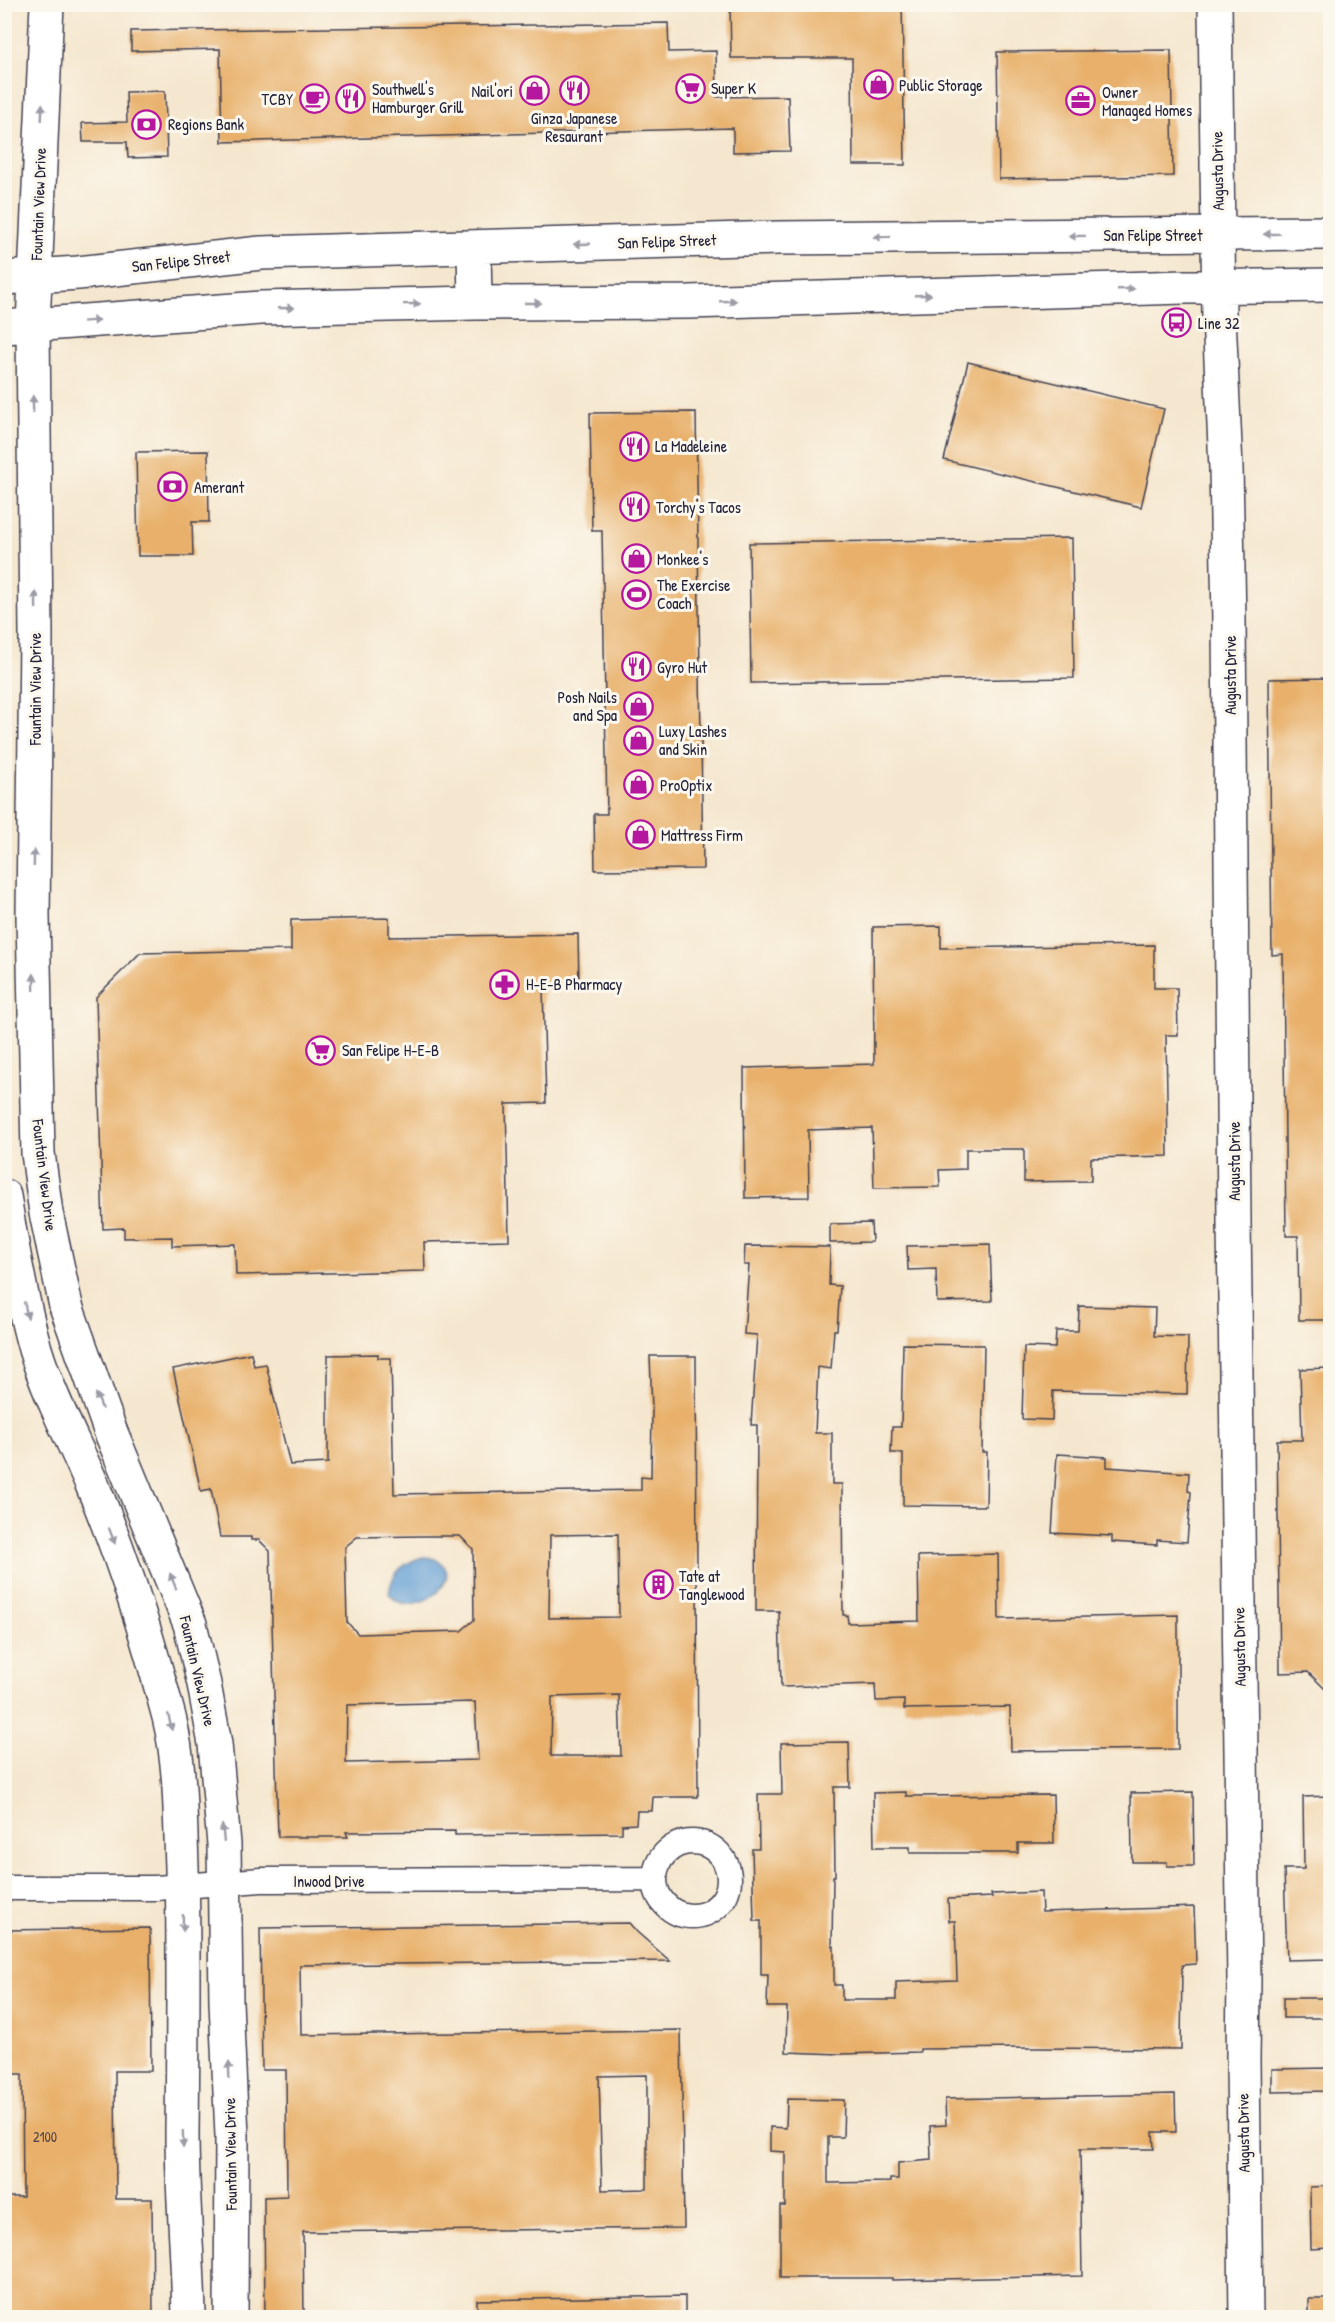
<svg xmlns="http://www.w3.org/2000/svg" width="1335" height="2322" viewBox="0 0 1335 2322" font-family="'Patrick Hand',sans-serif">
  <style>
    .water { fill: #639fd4; stroke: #426088; stroke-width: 1.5 }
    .building { fill: #e8b06b; fill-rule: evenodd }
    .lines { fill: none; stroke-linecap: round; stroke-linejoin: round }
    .street-casing { stroke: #424051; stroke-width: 27 }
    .secondary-casing { stroke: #424051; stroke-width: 36 }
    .street { stroke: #fff; stroke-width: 24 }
    .secondary { stroke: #fff; stroke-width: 33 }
    .oneway { fill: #9c9ca7 }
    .labels { text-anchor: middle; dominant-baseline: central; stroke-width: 6; stroke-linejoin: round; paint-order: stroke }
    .number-label { font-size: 14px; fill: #544647 }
    .poi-label { font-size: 16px; fill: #22223b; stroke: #fbf7ec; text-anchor: start }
    .street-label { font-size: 16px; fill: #22223b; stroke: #fbf7ec }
  </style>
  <rect width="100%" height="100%" fill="#fbf7ec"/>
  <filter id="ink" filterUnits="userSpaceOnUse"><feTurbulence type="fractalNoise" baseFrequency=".0167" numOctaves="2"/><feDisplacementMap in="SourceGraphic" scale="12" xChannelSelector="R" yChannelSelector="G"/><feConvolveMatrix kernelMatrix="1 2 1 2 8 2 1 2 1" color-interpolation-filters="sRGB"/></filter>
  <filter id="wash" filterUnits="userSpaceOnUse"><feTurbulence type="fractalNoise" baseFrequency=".008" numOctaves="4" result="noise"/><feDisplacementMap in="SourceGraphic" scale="24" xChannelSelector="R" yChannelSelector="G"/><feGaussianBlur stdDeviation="1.35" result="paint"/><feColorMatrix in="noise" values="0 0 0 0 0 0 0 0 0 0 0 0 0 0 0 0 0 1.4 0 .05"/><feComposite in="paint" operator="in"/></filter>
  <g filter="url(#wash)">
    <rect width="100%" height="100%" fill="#f5e7cf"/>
    <!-- water -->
    <path class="water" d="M 423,1557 C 440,1557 454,1570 442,1587 C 430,1603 400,1612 389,1593 C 392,1572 403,1563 423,1557 Z"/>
    <g id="blocks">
      <!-- building -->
      <path class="building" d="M 730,4 L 902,4 L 905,165 L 853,165 L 852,58 L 731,58 Z
        M 668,23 L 669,52 L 716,51 L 717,97 L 788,96 L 790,151 L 733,152 L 733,128 L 222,142 L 220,49 L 131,51 L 131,31 Z
        M 1171,50 L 1173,176 L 999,179 L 997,52 Z
        M 165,91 L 167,157 L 128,158 L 127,142 L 83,142 L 82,123 L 127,122 L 126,92 Z
        M 968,362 L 1164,409 L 1141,507 L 944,460 Z
        M 696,412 L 703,869 L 595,870 L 594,814 L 607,814 L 602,531 L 592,531 L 590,413 Z
        M 208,451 L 209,522 L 192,522 L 193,556 L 138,556 L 136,452 Z
        M 1072,538 L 1074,678 L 751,683 L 749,543 Z
        M 1330,678 L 1330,1320 L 1299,1320 L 1298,1236 L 1286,1236 L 1283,954 L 1272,955 L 1269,679 Z
        M 389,918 L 389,937 L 578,934 L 579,986 L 543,987 L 546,1103 L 506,1104 L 509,1240 L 424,1242 L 425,1271 L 236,1275 L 235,1244 L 172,1246 L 172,1237 L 124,1238 L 124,1228 L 103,1229 L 96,997 L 140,953 L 291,950 L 291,920 Z
        M 941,926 L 941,948 L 1154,945 L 1154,988 L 1177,988 L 1178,1035 L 1166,1035 L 1168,1156 L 1091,1158 L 1091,1181 L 1024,1182 L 1024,1149 L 966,1149 L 966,1169 L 939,1170 L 940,1187 L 874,1188 L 872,1128 L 808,1130 L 809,1197 L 745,1198 L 744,1068 L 874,1064 L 873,927 Z
        M 871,1223 L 872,1242 L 830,1243 L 830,1224 Z
        M 990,1244 L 992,1301 L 937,1302 L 936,1269 L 908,1270 L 907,1246 Z
        M 745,1246 L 830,1247 L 829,1285 L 840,1286 L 837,1330 L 834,1330 L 831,1369 L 818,1367 L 815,1433 L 832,1433 L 832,1484 L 842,1484 L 843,1615 L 847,1615 L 848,1623 L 919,1621 L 918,1556 L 998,1554 L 999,1619 L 1178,1615 L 1178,1749 L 1011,1751 L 1010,1707 L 904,1709 L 904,1700 L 876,1701 L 875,1684 L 781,1687 L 779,1611 L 756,1611 L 757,1425 L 751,1425 L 757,1335 L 744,1334 L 749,1265 L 744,1265 Z
        M 1079,1306 L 1155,1308 L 1154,1336 L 1188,1337 L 1187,1394 L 1053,1391 L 1052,1420 L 1022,1419 L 1024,1347 L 1055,1348 L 1056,1331 L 1078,1331 Z
        M 903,1344 L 984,1345 L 982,1452 L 987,1452 L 986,1506 L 903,1505 L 903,1453 L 891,1453 L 892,1427 L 901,1427 Z
        M 251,1353 L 254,1366 L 266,1364 L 290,1465 L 328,1463 L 328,1355 L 378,1354 L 378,1358 L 391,1358 L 394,1494 L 641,1490 L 641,1477 L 651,1478 L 652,1409 L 650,1356 L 696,1356 L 698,1797 L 653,1797 L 652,1811 L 637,1811 L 636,1824 L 622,1825 L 622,1833 L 455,1835 L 455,1831 L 346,1832 L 348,1837 L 278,1837 L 270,1551 L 259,1540 L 251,1540 L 251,1537 L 220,1537 L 211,1489 L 201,1491 L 173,1369 ZM 618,1534 L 619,1617 L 549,1618 L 550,1535 ZM 423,1536 L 460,1536 L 473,1549 L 474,1620 L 461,1631 L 358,1634 L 347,1622 L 345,1547 L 357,1537 ZM 619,1695 L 621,1756 L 551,1756 L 552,1697 ZM 475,1702 L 478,1760 L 346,1763 L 347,1705 Z
        M 1330,1368 L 1330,1694 L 1308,1672 L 1280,1673 L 1277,1440 L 1302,1440 L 1300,1369 Z
        M 1057,1454 L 1107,1457 L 1107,1467 L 1189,1473 L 1188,1491 L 1191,1492 L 1187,1542 L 1157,1540 L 1157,1545 L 1112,1542 L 1112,1536 L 1052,1533 Z
        M 849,1742 L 850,1787 L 834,1787 L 835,1876 L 833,1876 L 832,1946 L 834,1946 L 834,1985 L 842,1985 L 842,2000 L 896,2000 L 896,1982 L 957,1980 L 955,1921 L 949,1921 L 948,1899 L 992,1897 L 991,1894 L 1041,1892 L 1042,1912 L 1194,1907 L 1196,1964 L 1182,1965 L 1181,2049 L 1034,2048 L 920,2049 L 920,2052 L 840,2054 L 786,2052 L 787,2007 L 767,2007 L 768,1975 L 761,1975 L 761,1921 L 754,1921 L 752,1849 L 759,1849 L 758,1794 L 782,1794 L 781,1743 Z
        M 906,1792 L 906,1796 L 1053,1795 L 1054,1843 L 1018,1843 L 1018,1853 L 910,1853 L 910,1847 L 874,1847 L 873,1793 Z
        M 1193,1792 L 1194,1866 L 1167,1866 L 1167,1862 L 1132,1862 L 1131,1793 Z
        M 1330,1796 L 1330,1959 L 1287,1960 L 1284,1869 L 1304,1869 L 1303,1797 Z
        M 629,1923 L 637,1932 L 670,1961 L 300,1965 L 301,2035 L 681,2030 L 684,2228 L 303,2232 L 304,2318 L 265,2318 L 264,2197 L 287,2196 L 286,2070 L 262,2070 L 260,1928 ZM 647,2075 L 647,2189 L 602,2190 L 599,2076 Z
        M 150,1928 L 151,2071 L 115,2071 L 116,2199 L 152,2199 L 153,2318 L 4,2318 L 4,2197 L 23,2197 L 22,2074 L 4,2074 L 4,1930 Z
        M 1283,1998 L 1330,1998 L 1330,2018 L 1283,2018 Z
        M 1330,2068 L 1330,2091 L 1272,2092 L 1272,2069 Z
        M 1175,2094 L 1176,2132 L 1153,2132 L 1154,2149 L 1080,2149 L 1082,2276 L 892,2280 L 892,2278 L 780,2278 L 780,2206 L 785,2206 L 785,2152 L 770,2151 L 770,2127 L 786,2128 L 787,2099 L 844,2100 L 843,2137 L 828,2137 L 828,2183 L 890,2182 L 890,2179 L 898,2179 L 898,2163 L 931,2160 L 930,2126 L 946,2125 L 945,2099 Z
        M 1330,2186 L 1330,2248 L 1311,2249 L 1310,2187 Z
        M 685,2296 L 685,2318 L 477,2318 L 477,2300 Z
        M 1309,2299 L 1330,2299 L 1330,2318 L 1309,2318 Z"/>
    </g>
  </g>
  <g filter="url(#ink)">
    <use href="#blocks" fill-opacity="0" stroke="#424051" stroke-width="1.5"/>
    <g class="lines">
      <defs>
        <path id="street" d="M655 1879a37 37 0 1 1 74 0a37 37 0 1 1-74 0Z
          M 4,1888 L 156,1888 L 261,1880 L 654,1879"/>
        <path id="secondary" d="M 47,4 L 33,325 L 36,635 L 33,916 L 38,1153 L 46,1213 L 66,1306 L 110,1430 L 190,1624 L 204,1684 L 215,1744 L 224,1844 L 226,2002 L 232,2136 L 231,2318
          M 1215,4 L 1219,317 L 1226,468 L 1229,621 L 1234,1222 L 1244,1980 L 1243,2061 L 1246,2318
          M 474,247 L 475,303
          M 4,278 L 78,273 L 261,253 L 778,238 L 1330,233
          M 4,327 L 261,308 L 475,303 L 689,302 L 1185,287 L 1330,285
          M 4,1196 C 12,1247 21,1299 35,1349 C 49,1395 72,1438 91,1482 C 123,1557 148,1638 169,1717 C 181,1766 180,1817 182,1867 C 184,1956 183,2044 182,2133 C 182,2194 188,2256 189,2318"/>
      </defs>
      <!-- street casing -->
      <use href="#street" class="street-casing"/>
      <!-- secondary casing -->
      <use href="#secondary" class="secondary-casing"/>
      <!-- street -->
      <use href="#street" class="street"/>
      <!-- secondary -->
      <use href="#secondary" class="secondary"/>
    </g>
    <!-- one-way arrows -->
    <defs><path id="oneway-solid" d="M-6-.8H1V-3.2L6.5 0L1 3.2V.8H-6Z" transform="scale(1.5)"/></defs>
    <g class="oneway">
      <use href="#oneway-solid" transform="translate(42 112) rotate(-88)"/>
      <use href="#oneway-solid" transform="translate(1272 234) rotate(179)"/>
      <use href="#oneway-solid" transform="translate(1077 236) rotate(179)"/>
      <use href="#oneway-solid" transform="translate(882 237) rotate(179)"/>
      <use href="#oneway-solid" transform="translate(582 244) rotate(178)"/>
      <use href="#oneway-solid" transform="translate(1126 289) rotate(-2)"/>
      <use href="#oneway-solid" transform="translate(923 295) rotate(-2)"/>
      <use href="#oneway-solid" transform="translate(728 301) rotate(-2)"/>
      <use href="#oneway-solid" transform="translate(533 303)"/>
      <use href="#oneway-solid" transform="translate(412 304) rotate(-1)"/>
      <use href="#oneway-solid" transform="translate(286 308) rotate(-2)"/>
      <use href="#oneway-solid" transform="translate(91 321) rotate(-4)"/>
      <use href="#oneway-solid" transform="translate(33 404) rotate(-91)"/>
      <use href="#oneway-solid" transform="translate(36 600) rotate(-91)"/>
      <use href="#oneway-solid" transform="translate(34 858) rotate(-89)"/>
      <use href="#oneway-solid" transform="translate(34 982) rotate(-91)"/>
      <use href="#oneway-solid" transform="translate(26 1310) rotate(77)"/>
      <use href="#oneway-solid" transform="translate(99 1401) rotate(-111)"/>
      <use href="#oneway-solid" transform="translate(112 1536) rotate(69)"/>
      <use href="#oneway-solid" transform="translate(173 1581) rotate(-112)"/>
      <use href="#oneway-solid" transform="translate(170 1722) rotate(77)"/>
      <use href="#oneway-solid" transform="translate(223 1833) rotate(-96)"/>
      <use href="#oneway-solid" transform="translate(183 1923) rotate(89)"/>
      <use href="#oneway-solid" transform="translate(229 2070) rotate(-92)"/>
      <use href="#oneway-solid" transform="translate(183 2139) rotate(89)"/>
    </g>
  </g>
  <!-- icons -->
  <defs>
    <symbol id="shop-ring" viewBox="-11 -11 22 22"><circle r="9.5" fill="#fbf7ec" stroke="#b5179e" stroke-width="1.5"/><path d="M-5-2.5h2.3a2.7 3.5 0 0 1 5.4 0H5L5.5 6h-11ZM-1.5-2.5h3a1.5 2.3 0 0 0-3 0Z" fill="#b5179e"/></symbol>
    <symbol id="supermarket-ring" viewBox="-11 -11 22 22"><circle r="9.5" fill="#fbf7ec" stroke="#b5179e" stroke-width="1.5"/><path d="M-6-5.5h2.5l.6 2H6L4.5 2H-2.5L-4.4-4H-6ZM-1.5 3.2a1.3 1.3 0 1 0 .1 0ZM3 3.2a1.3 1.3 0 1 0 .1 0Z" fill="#b5179e"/></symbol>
    <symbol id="restaurant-ring" viewBox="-11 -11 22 22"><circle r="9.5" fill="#fbf7ec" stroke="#b5179e" stroke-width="1.5"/><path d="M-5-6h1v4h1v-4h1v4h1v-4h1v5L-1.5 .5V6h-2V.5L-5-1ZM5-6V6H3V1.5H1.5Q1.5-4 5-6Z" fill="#b5179e"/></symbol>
    <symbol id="cafe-ring" viewBox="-11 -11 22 22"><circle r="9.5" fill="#fbf7ec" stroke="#b5179e" stroke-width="1.5"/><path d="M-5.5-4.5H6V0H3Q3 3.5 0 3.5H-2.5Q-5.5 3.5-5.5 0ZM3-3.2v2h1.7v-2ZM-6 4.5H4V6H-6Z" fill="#b5179e"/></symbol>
    <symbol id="office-ring" viewBox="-11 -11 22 22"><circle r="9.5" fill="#fbf7ec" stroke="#b5179e" stroke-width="1.5"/><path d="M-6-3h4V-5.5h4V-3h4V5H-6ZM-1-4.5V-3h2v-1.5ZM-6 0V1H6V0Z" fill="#b5179e"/></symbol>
    <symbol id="bank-ring" viewBox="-11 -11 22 22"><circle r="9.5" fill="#fbf7ec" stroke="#b5179e" stroke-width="1.5"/><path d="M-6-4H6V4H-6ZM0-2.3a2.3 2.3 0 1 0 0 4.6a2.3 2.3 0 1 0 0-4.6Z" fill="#b5179e"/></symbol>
    <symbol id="bus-ring" viewBox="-11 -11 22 22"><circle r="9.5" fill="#fbf7ec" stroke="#b5179e" stroke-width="1.5"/><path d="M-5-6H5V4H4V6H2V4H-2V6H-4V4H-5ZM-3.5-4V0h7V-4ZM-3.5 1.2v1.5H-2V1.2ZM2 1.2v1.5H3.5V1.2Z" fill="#b5179e"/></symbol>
    <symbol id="stadium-ring" viewBox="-11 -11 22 22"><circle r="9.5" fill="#fbf7ec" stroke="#b5179e" stroke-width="1.5"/><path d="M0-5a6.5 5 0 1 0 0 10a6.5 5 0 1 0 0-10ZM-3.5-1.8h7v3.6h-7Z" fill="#b5179e"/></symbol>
    <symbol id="pharmacy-ring" viewBox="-11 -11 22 22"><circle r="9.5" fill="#fbf7ec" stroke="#b5179e" stroke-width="1.5"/><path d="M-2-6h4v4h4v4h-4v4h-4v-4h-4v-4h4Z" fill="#b5179e"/></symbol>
    <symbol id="building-ring" viewBox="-11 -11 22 22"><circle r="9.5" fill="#fbf7ec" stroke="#b5179e" stroke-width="1.5"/><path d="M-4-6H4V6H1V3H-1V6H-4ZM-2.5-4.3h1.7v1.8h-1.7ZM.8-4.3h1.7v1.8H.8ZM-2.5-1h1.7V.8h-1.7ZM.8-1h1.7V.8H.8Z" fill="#b5179e"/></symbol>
  </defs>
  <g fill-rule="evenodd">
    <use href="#shop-ring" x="862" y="68" width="33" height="33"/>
    <use href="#supermarket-ring" x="674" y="72" width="33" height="33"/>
    <use href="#restaurant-ring" x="558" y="74" width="33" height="33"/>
    <use href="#shop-ring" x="518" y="74" width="33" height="33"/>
    <use href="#restaurant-ring" x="334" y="82" width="33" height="33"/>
    <use href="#cafe-ring" x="298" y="82" width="33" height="33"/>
    <use href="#office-ring" x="1064" y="84" width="33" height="33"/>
    <use href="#bank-ring" x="130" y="108" width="33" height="33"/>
    <use href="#bus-ring" x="1160" y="306" width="33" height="33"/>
    <use href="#restaurant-ring" x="618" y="430" width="33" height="33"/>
    <use href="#bank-ring" x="156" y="470" width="33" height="33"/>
    <use href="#restaurant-ring" x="618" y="490" width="33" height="33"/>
    <use href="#shop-ring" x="620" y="542" width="33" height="33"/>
    <use href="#stadium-ring" x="620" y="578" width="33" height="33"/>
    <use href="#restaurant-ring" x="620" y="650" width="33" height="33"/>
    <use href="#shop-ring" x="622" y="690" width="33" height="33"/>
    <use href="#shop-ring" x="622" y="724" width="33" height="33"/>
    <use href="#shop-ring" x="622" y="768" width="33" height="33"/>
    <use href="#shop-ring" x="624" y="818" width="33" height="33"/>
    <use href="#pharmacy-ring" x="488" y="968" width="33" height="33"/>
    <use href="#supermarket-ring" x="304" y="1034" width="33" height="33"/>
    <use href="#building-ring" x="642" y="1568" width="33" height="33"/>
  </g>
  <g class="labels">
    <!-- number labels -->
    <g class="number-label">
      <text x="45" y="2136">2100</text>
    </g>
    <!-- poi labels -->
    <g class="poi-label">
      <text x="899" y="85">Public Storage</text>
      <text x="711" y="88">Super K</text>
      <text x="372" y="89">Southwell's<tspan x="372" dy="18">Hamburger Grill</tspan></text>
      <text x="513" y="91" text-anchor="end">Nail'ori</text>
      <text x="1102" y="92">Owner<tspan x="1102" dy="18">Managed Homes</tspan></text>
      <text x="293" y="99" text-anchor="end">TCBY</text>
      <text x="574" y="118" text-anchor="middle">Ginza Japanese<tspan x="574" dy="18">Resaurant</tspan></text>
      <text x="168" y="124">Regions Bank</text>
      <text x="1198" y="323">Line 32</text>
      <text x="655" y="446">La Madeleine</text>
      <text x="194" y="487">Amerant</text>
      <text x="656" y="507">Torchy's Tacos</text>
      <text x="657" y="559">Monkee's</text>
      <text x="657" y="585">The Exercise<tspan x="657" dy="18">Coach</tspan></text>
      <text x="657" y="667">Gyro Hut</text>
      <text x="617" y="697" text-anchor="end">Posh Nails<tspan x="617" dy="18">and Spa</tspan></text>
      <text x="659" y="731">Luxy Lashes<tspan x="659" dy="18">and Skin</tspan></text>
      <text x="660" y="785">ProOptix</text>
      <text x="661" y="835">Mattress Firm</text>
      <text x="526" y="984">H-E-B Pharmacy</text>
      <text x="342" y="1050">San Felipe H-E-B</text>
      <text x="679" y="1576">Tate at<tspan x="679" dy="18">Tanglewood</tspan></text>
    </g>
    <!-- street labels -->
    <g class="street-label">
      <text transform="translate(1217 171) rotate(-91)">Augusta Drive</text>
      <text transform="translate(38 204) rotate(-88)">Fountain View Drive</text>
      <text x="1153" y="235">San Felipe Street</text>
      <text transform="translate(667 241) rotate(-2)">San Felipe Street</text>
      <text transform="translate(181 261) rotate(-6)">San Felipe Street</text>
      <text transform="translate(1230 675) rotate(-90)">Augusta Drive</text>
      <text transform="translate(35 689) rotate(-90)">Fountain View Drive</text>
      <text transform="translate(1234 1161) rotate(-90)">Augusta Drive</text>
      <text transform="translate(45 1175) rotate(83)">Fountain View Drive</text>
      <text transform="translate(1239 1647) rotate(-91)">Augusta Drive</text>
      <text transform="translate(198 1671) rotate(77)">Fountain View Drive</text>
      <text x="329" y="1881">Inwood Drive</text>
      <text transform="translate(1243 2133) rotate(-91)">Augusta Drive</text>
      <text transform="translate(230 2154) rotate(-91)">Fountain View Drive</text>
    </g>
  </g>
  <!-- margin -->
  <rect width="1335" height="2322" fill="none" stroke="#fbf7ec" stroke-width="24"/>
</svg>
